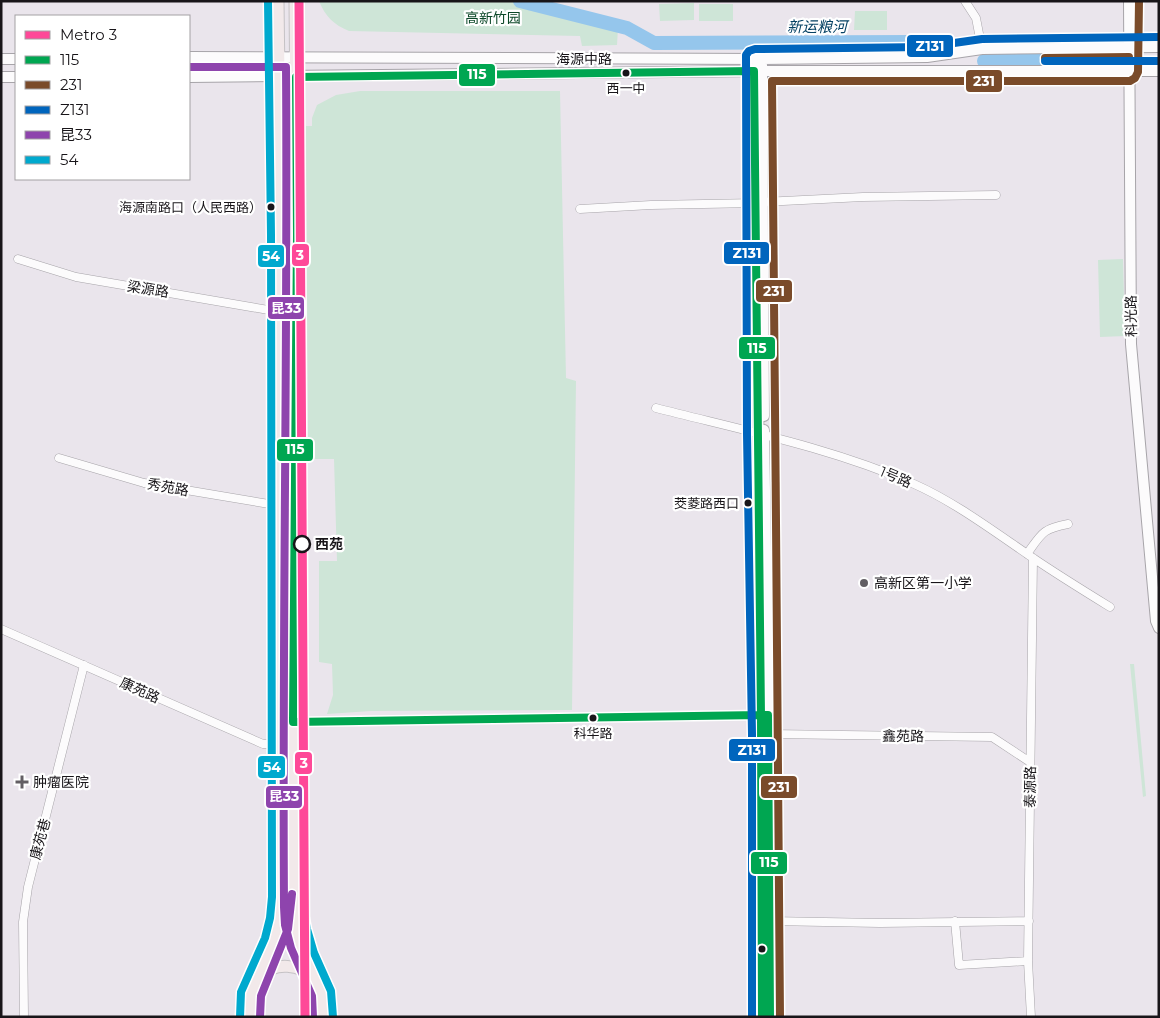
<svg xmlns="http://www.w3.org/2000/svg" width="1160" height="1018" viewBox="0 0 1160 1018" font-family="Montserrat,'Noto Sans SC',sans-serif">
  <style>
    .green { fill: #cee5d7 }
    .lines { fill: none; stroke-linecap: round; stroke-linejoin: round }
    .river { stroke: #95c6ec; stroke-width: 14 }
    .street-casing { stroke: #a7a4a9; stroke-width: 9 }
    .secondary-casing { stroke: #a7a4a9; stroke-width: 12 }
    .primary-casing { stroke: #c5c2c5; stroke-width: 13 }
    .street { stroke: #fcfbfc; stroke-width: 8 }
    .secondary { stroke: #fcfbfc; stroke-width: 10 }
    .primary { stroke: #f2e9ea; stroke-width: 11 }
    .bus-1-casing { stroke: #fff; stroke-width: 11 }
    .bus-2-casing { stroke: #fff; stroke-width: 11 }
    .bus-3-casing { stroke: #fff; stroke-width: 11 }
    .bus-4-casing { stroke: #fff; stroke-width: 11 }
    .bus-5-casing { stroke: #fff; stroke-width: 11 }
    .bus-1 { stroke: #00a651; stroke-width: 8 }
    .bus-2 { stroke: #7a4b2a; stroke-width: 8 }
    .bus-3 { stroke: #0065bd; stroke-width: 8 }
    .bus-4 { stroke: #8e44ad; stroke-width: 8 }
    .bus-5 { stroke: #00a9ce; stroke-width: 8 }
    .metro-1-casing { stroke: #fff; stroke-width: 12 }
    .metro-1 { stroke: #fe4998; stroke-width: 9 }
    .bus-dot { fill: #181519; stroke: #fff; stroke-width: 2 }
    .stop-dot { fill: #fff; stroke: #181519; stroke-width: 2.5 }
    .poi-dot { fill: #625e63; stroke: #fff; stroke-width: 2 }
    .labels { text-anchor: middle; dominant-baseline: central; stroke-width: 4.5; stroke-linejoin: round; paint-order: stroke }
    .bus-label { font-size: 13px; fill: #181519; stroke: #fff }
    .park-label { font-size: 14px; fill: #0c4829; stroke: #fff }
    .street-label { font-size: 14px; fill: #181519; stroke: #fff }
    .stop-label { font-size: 14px; font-weight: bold; fill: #181519; stroke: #fff; text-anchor: start }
    .poi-label { font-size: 14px; fill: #181519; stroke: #fff; text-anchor: start }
    .water-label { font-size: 15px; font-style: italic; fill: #054163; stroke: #fff }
    .line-badge { stroke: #fff; stroke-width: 2 }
    .badge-label { font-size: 14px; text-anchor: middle; font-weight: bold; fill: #fff }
  </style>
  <rect width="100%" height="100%" fill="#eae5ec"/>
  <!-- green -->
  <path class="green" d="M 319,1 L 513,1 L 618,28 L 617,45 L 582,46 L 580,36 L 349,31 C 334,25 325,16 319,1 Z
    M 694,3 L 694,20 L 660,21 L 659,4 Z
    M 699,4 L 733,4 L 733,21 L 699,21 Z
    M 855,11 L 887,11 L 887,30 L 854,30 Z
    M 360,91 L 560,91 L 566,378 L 576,381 L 572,710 L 371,711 L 327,714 L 333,695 L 332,664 L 319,662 L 319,561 L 337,561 L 334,459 L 308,459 L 306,126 L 312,126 L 312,118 L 317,105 L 336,95 Z
    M 1123,259 L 1125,336 L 1100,337 L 1098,260 Z
    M 1130,664 L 1134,664 L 1146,796 L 1143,797 Z"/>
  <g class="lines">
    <!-- river -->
    <path class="river" d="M 520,1 L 627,28 L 654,43 L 916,42
      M 984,61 L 1105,60"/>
    <defs>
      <path id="street" d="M 965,1 L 976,18 L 982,49
        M 763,202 L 863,197 L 996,195
        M 580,209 L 651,205 L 756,203
        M 18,259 L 76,277 L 280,312
        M 656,408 C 742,430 832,448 914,484 C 955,502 996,533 1033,558 C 1058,575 1084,591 1110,607
        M 59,458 L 144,483 L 281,506
        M 1027,554 C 1042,533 1042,529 1068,524
        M 1,629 L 263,744 L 281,744
        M 293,722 L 766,715
        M 769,734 L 992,737 L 1030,762
        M 769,921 L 880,923 L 1029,921
        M 955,921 L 959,965 L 1028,961
        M 24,1017 L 23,922 L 28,887 L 84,665
        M 1031,1017 L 1028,961 L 1033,558"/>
      <path id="secondary" d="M 1129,1 L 1131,344 L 1156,621 L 1159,628
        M 189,57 L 762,59 L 927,57 L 982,49 L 1159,47
        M 1,59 L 16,59
        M 754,65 L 762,734 L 762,1017
        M 762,65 L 764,416
        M 1,77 L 16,77
        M 189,77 L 762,71 L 1159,71
        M 764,430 L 769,734 L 769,898
        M 769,913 L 770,1017"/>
      <path id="primary" d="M 295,1 L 297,235 L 293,779 L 294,907 L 295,923 L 301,945 L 322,994 L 323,1017
        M 260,977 C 275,961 300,964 315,979
        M 250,1017 L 251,994 L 274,941 L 280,920 L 282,897 L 281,235 L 278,1"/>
    </defs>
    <!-- street casing -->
    <use href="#street" class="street-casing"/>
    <!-- secondary casing -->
    <use href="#secondary" class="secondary-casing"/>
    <!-- primary casing -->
    <use href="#primary" class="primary-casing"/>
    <!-- street -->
    <use href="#street" class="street"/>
    <!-- secondary -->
    <use href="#secondary" class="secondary"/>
    <!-- primary -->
    <use href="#primary" class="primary"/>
    <defs>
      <path id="bus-1" d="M 754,71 L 761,715 L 293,722 L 297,235 L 296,77 Z
        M 761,715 L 768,715 L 770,1017
        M 761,715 L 762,1017"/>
      <path id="bus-2" d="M 1045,58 L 1129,57
        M 780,1017 C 779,705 774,393 772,81 L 1130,81 L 1135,78 L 1138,72 L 1139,1"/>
      <path id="bus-3" d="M 1045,61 L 1159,61
        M 752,1017 L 752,734 L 747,434 L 746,55 L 749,51 L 755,49 L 926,47 L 982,39 L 1159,37"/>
      <path id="bus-4" d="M 189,67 L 286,67 C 288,347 282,627 284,907 L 285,925 L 291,948 L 312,996 L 313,1017
        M 260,1017 L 261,996 L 288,929 L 292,894"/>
      <path id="bus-5" d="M 304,894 L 304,914 L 307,929 L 314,953 L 331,991 L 333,1017
        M 240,1017 L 241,992 L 265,938 L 270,918 L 272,897 L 271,235 L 268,1"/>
    </defs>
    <!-- bus-1 casing -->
    <use href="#bus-1" class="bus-1-casing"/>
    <!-- bus-2 casing -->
    <use href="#bus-2" class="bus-2-casing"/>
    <!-- bus-3 casing -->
    <use href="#bus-3" class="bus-3-casing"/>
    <!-- bus-4 casing -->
    <use href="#bus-4" class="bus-4-casing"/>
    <!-- bus-5 casing -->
    <use href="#bus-5" class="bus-5-casing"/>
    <!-- bus-1 -->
    <use href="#bus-1" class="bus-1"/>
    <!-- bus-2 -->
    <use href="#bus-2" class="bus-2"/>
    <!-- bus-3 -->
    <use href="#bus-3" class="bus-3"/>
    <!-- bus-4 -->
    <use href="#bus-4" class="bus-4"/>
    <!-- bus-5 -->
    <use href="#bus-5" class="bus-5"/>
    <defs>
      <path id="metro-1" d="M 299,1 L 305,1017"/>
    </defs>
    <!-- metro-1 casing -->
    <use href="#metro-1" class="metro-1-casing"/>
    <!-- metro-1 -->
    <use href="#metro-1" class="metro-1"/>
  </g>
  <!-- markers -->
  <g class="bus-dot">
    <circle cx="626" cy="73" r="4.5"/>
    <circle cx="271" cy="207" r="4.5"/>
    <circle cx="748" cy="503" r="4.5"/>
    <circle cx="593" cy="718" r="4.5"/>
    <circle cx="762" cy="949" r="4.5"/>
  </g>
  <circle class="stop-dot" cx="302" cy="544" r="8"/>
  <g class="poi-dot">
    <circle cx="864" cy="583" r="5"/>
    <path d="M19.5 774.5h5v5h5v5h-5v5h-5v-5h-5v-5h5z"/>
  </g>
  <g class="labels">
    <!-- bus labels -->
    <g class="bus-label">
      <text x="626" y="88">西一中</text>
      <text x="262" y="207" text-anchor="end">海源南路口（人民西路）</text>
      <text x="739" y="503" text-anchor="end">茭菱路西口</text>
      <text x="593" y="733">科华路</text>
    </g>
    <!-- park labels -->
    <g class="park-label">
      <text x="493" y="18">高新竹园</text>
    </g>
    <!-- street labels -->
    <g class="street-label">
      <text x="584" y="59">海源中路</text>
      <text transform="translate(148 289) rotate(9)">梁源路</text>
      <text transform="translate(1131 316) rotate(-91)">科光路</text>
      <text transform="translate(896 477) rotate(23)">1号路</text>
      <text transform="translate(168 487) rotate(10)">秀苑路</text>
      <text transform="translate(140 690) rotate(24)">康苑路</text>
      <text transform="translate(903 736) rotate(1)">鑫苑路</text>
      <text transform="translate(1030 787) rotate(-89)">泰源路</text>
      <text transform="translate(40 839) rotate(-75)">康苑巷</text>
    </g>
    <!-- stop labels -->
    <g class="stop-label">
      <text x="315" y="544">西苑</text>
    </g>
    <!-- poi labels -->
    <g class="poi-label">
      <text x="874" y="583">高新区第一小学</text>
      <text x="33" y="782">肿瘤医院</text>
    </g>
    <!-- water labels -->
    <g class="water-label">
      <text x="817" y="26">新运粮河</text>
    </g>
  </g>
  <g class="line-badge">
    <rect x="906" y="34" width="48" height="24" rx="5" fill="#0065bd"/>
    <rect x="458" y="63" width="38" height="24" rx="5" fill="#00a651"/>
    <rect x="965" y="69" width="38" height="24" rx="5" fill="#7a4b2a"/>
    <rect x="723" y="241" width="47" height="24" rx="5" fill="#0065bd"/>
    <rect x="291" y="243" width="19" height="24" rx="5" fill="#fe4998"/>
    <rect x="257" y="244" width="28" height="24" rx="5" fill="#00a9ce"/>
    <rect x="755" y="279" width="38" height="24" rx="5" fill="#7a4b2a"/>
    <rect x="267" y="296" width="38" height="24" rx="5" fill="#8e44ad"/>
    <rect x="738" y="336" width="38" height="24" rx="5" fill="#00a651"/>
    <rect x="276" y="438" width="38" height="24" rx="5" fill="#00a651"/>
    <rect x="728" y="738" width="48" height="24" rx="5" fill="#0065bd"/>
    <rect x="294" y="751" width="19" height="24" rx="5" fill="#fe4998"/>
    <rect x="257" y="755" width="29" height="24" rx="5" fill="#00a9ce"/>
    <rect x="760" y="775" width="38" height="24" rx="5" fill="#7a4b2a"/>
    <rect x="265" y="785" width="38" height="24" rx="5" fill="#8e44ad"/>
    <rect x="750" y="851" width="38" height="24" rx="5" fill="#00a651"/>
  </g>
  <g class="badge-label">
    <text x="930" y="51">Z131</text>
    <text x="477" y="79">115</text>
    <text x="984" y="86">231</text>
    <text x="747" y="258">Z131</text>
    <text x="300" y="260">3</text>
    <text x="271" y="261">54</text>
    <text x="774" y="296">231</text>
    <text x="286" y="313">昆33</text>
    <text x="757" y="353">115</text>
    <text x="295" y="454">115</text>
    <text x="752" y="755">Z131</text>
    <text x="304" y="768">3</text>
    <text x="272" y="772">54</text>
    <text x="779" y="792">231</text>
    <text x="284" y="801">昆33</text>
    <text x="769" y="867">115</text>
  </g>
  <!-- border -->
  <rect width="1160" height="1018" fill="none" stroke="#181519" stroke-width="5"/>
  <!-- legend -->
  <rect x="15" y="15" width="175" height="165" fill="#ffffff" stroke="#a3a1a3"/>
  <rect x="25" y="31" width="25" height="8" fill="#fe4998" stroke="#a3a1a3"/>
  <text x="60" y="40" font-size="15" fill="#181519">Metro 3</text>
  <rect x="25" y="56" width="25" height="8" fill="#00a651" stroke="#a3a1a3"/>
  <text x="60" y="65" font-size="15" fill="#181519">115</text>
  <rect x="25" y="81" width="25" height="8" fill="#7a4b2a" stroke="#a3a1a3"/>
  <text x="60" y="90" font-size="15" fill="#181519">231</text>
  <rect x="25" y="106" width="25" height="8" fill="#0065bd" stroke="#a3a1a3"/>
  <text x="60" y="115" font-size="15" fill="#181519">Z131</text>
  <rect x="25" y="131" width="25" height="8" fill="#8e44ad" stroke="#a3a1a3"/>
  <text x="60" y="140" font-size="15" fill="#181519">昆33</text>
  <rect x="25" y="156" width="25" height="8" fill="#00a9ce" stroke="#a3a1a3"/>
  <text x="60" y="165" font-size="15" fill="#181519">54</text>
</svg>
